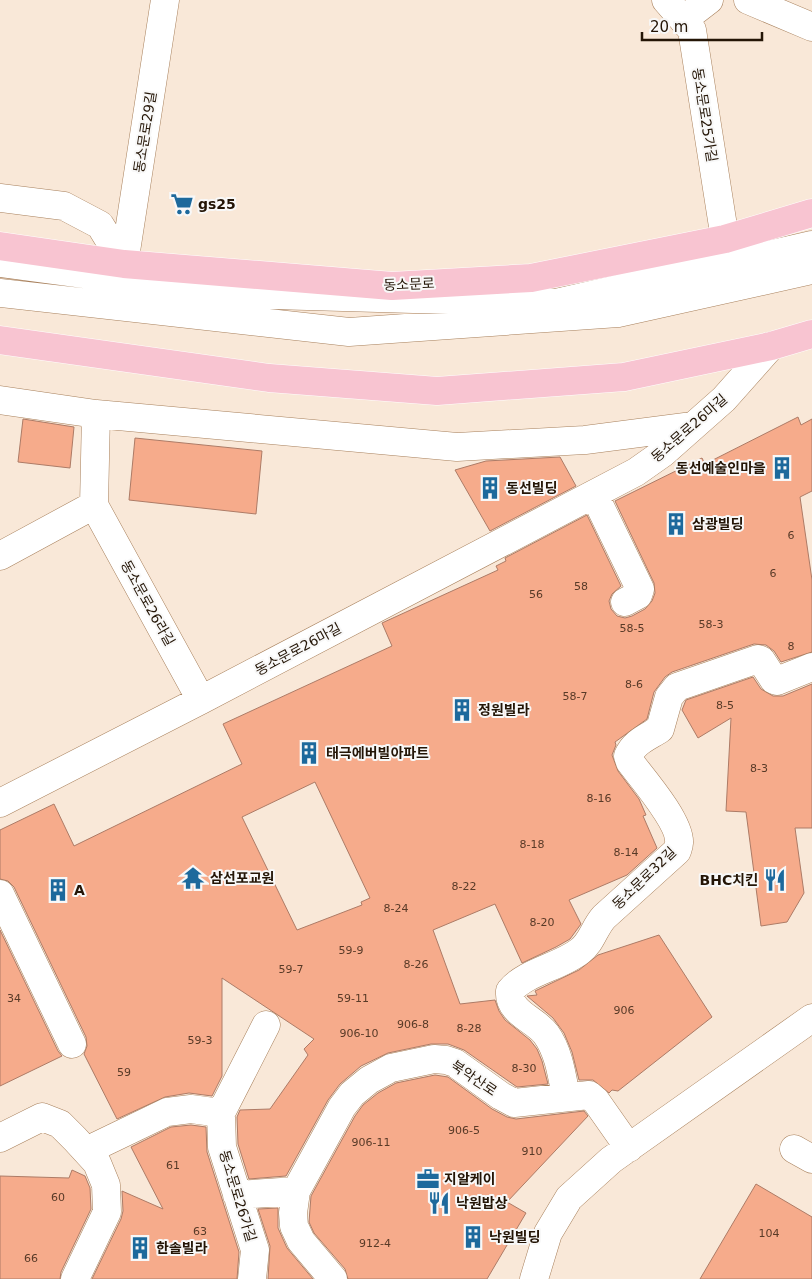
<svg xmlns="http://www.w3.org/2000/svg" width="812" height="1279" viewBox="0 0 812 1279" font-family="'DejaVu Sans','Noto Sans KR',sans-serif">
  <style>
    .building { fill: #f6ab8b; stroke: #ad7b66; fill-rule: evenodd }
    .lines { fill: none; stroke-linecap: round; stroke-linejoin: round }
    .minor-casing { stroke: #a8805c; stroke-width: 29 }
    .major-casing { stroke: #fff; stroke-width: 29 }
    .minor { stroke: #fff; stroke-width: 28 }
    .major { stroke: #f8c4d1; stroke-width: 28 }
    .labels { text-anchor: middle; dominant-baseline: central; stroke-width: 4; stroke-linejoin: round; paint-order: stroke }
    .number-label { font-size: 11px; fill: #583a27 }
    .street-label { font-size: 14px; fill: #241506; stroke: #f8f8f8 }
    .poi-label { font-size: 14px; font-weight: bold; fill: #241506; stroke: #f8f8f8; text-anchor: start }
  </style>
  <rect width="100%" height="100%" fill="#f9e8d8"/>
  <!-- building -->
  <path class="building" d="M 798,417 L 801,425 L 812,419 L 812,491 L 800,497 L 812,580 L 812,652 L 781,662 L 774,651 L 766,645 L 754,644 L 672,672 L 665,677 L 654,692 L 647,719 L 615,742 L 616,745 L 612,755 L 618,771 L 639,799 L 646,815 L 643,816 L 657,848 L 627,875 L 569,900 L 581,924 L 570,939 L 556,947 L 522,963 L 495,904 L 433,930 L 460,1004 L 495,1000 L 499,1011 L 505,1020 L 530,1040 L 537,1049 L 542,1061 L 548,1084 L 517,1087 L 464,1050 L 448,1044 L 431,1044 L 388,1053 L 361,1066 L 340,1084 L 328,1100 L 286,1176 L 249,1179 L 238,1144 L 237,1117 L 240,1110 L 270,1109 L 308,1055 L 304,1049 L 314,1039 L 222,978 L 222,1076 L 212,1096 L 189,1093 L 165,1097 L 117,1119 L 84,1054 L 87,1046 L 86,1037 L 14,887 L 8,881 L 0,879 L 0,830 L 54,804 L 74,846 L 242,764 L 223,724 L 392,646 L 382,623 L 498,570 L 496,566 L 506,561 L 505,558 L 587,515 L 621,586 L 612,594 L 609,601 L 611,609 L 617,616 L 625,618 L 632,616 L 645,609 L 652,601 L 655,593 L 654,583 L 615,501 L 702,458 L 705,464 ZM 315,782 L 370,898 L 361,902 L 362,905 L 297,930 L 242,817 Z
    M 23,419 L 74,427 L 70,468 L 18,462 Z
    M 135,438 L 262,451 L 256,514 L 129,500 Z
    M 560,457 L 576,486 L 490,531 L 455,470 L 486,461 Z
    M 753,677 L 761,689 L 773,696 L 783,696 L 812,684 L 812,828 L 795,828 L 804,893 L 787,922 L 761,926 L 746,812 L 726,811 L 731,718 L 698,738 L 682,710 L 686,700 Z
    M 0,930 L 58,1051 L 62,1056 L 0,1086 Z
    M 659,935 L 712,1017 L 618,1091 L 612,1090 L 609,1093 L 593,1080 L 579,1080 L 572,1052 L 564,1033 L 553,1018 L 527,996 L 537,995 L 535,991 L 579,970 L 598,955 Z
    M 435,1075 L 448,1077 L 492,1109 L 507,1117 L 516,1119 L 584,1111 L 588,1116 L 507,1202 L 526,1213 L 487,1279 L 348,1279 L 345,1269 L 314,1233 L 309,1222 L 311,1196 L 355,1116 L 363,1105 L 378,1093 L 396,1083 Z
    M 191,1125 L 206,1127 L 207,1152 L 239,1252 L 237,1279 L 92,1279 L 121,1219 L 123,1211 L 122,1191 L 163,1209 L 131,1147 L 171,1127 Z
    M 72,1170 L 85,1176 L 90,1188 L 91,1209 L 61,1272 L 60,1279 L 0,1279 L 0,1176 L 69,1178 Z
    M 756,1184 L 812,1217 L 812,1279 L 700,1279 Z
    M 278,1208 L 278,1228 L 287,1248 L 313,1279 L 268,1279 L 270,1246 L 258,1209 Z"/>
  <g class="lines">
    <defs>
      <path id="minor" d="M 666,0 L 692,30 L 725,239
        M 748,0 L 812,27
        M 683,20 L 709,0
        M 0,198 L 64,206 L 100,225 L 124,264
        M 0,263 L 234,294 L 556,303 L 812,245
        M 124,264 L 165,0
        M 0,293 L 349,332 L 618,313 L 812,270
        M 0,400 L 96,414 L 457,447 L 585,440 L 693,426
        M 96,414 L 94,505 L 201,700
        M 594,494 L 640,589 L 638,595 L 625,602
        M 0,556 L 94,505
        M 0,803 L 201,700 L 636,472 L 663,453 L 724,399 L 771,346
        M 0,894 L 72,1044
        M 566,1097 C 562,1076 559,1052 546,1034 C 535,1019 508,1013 510,991 C 525,972 560,967 580,951 C 592,942 594,928 604,917 L 677,851 C 678,848 679,846 679,843 C 681,823 643,779 630,762 L 628,756 C 634,742 648,737 660,729 L 669,697 L 677,687 L 758,659 L 761,660 L 774,680 L 777,681 L 812,667
        M 221,1113 L 266,1025
        M 0,1138 L 42,1117 L 60,1124 L 75,1139 L 97,1163 L 106,1185 L 107,1212 L 75,1279
        M 794,1149 L 812,1159
        M 86,1151 L 167,1112 L 191,1109 L 221,1113 L 222,1147 L 255,1250 L 252,1279
        M 237,1195 L 296,1191
        M 333,1279 L 301,1241 L 294,1226 L 293,1213 L 296,1191 L 342,1107 L 352,1094 L 369,1080 L 391,1068 L 434,1059 L 446,1060 L 455,1063 L 501,1096 L 514,1103 L 589,1095 L 596,1101 L 629,1148
        M 534,1279 L 548,1233 L 569,1198 L 611,1160 L 812,1018"/>
      <path id="major" d="M 0,246 L 124,264 L 392,286 L 531,278 L 725,239 L 812,213
        M 0,340 L 269,378 L 437,391 L 624,377 L 771,346 L 812,334"/>
    </defs>
    <!-- minor casing -->
    <use href="#minor" class="minor-casing"/>
    <!-- major casing -->
    <use href="#major" class="major-casing"/>
    <!-- minor -->
    <use href="#minor" class="minor"/>
    <!-- major -->
    <use href="#major" class="major"/>
  </g>
  <!-- icons -->
  <defs>
    <symbol id="supermarket-bare" viewBox="-9 -9 18 18"><path d="M-6-5.5h2.5l.6 2H6L4.5 2H-2.5L-4.4-4H-6ZM-1.5 3.2a1.3 1.3 0 1 0 .1 0ZM3 3.2a1.3 1.3 0 1 0 .1 0Z" fill="#1d699c" stroke="#f8f8f8" stroke-width="2.5" paint-order="stroke"/></symbol>
    <symbol id="building-bare" viewBox="-9 -9 18 18"><path d="M-4-6H4V6H1V3H-1V6H-4ZM-2.5-4.3h1.7v1.8h-1.7ZM.8-4.3h1.7v1.8H.8ZM-2.5-1h1.7V.8h-1.7ZM.8-1h1.7V.8H.8Z" fill="#1d699c" stroke="#f8f8f8" stroke-width="2.5" paint-order="stroke"/></symbol>
    <symbol id="temple-bare" viewBox="-9 -9 18 18"><path d="M0-6L5-2H3V0L6.5 2.5H4V6H1.5V3h-3V6H-4V2.5H-6.5L-3 0V-2H-5Z" fill="#1d699c" stroke="#f8f8f8" stroke-width="2.5" paint-order="stroke"/></symbol>
    <symbol id="restaurant-bare" viewBox="-9 -9 18 18"><path d="M-5-6h1v4h1v-4h1v4h1v-4h1v5L-1.5 .5V6h-2V.5L-5-1ZM5-6V6H3V1.5H1.5Q1.5-4 5-6Z" fill="#1d699c" stroke="#f8f8f8" stroke-width="2.5" paint-order="stroke"/></symbol>
    <symbol id="office-bare" viewBox="-9 -9 18 18"><path d="M-6-3h4V-5.5h4V-3h4V5H-6ZM-1-4.5V-3h2v-1.5ZM-6 0V1H6V0Z" fill="#1d699c" stroke="#f8f8f8" stroke-width="2.5" paint-order="stroke"/></symbol>
  </defs>
  <g fill-rule="evenodd">
    <use href="#supermarket-bare" x="166" y="188" width="32" height="32"/>
    <use href="#building-bare" x="766" y="452" width="32" height="32"/>
    <use href="#building-bare" x="474" y="472" width="32" height="32"/>
    <use href="#building-bare" x="660" y="508" width="32" height="32"/>
    <use href="#building-bare" x="446" y="694" width="32" height="32"/>
    <use href="#building-bare" x="293" y="737" width="32" height="32"/>
    <use href="#temple-bare" x="177" y="862" width="32" height="32"/>
    <use href="#restaurant-bare" x="759" y="864" width="32" height="32"/>
    <use href="#building-bare" x="42" y="874" width="32" height="32"/>
    <use href="#office-bare" x="412" y="1163" width="32" height="32"/>
    <use href="#restaurant-bare" x="423" y="1187" width="32" height="32"/>
    <use href="#building-bare" x="457" y="1221" width="32" height="32"/>
    <use href="#building-bare" x="124" y="1232" width="32" height="32"/>
  </g>
  <g class="labels">
    <!-- number labels -->
    <g class="number-label">
      <text x="791" y="535">6</text>
      <text x="773" y="573">6</text>
      <text x="581" y="586">58</text>
      <text x="536" y="594">56</text>
      <text x="711" y="624">58-3</text>
      <text x="632" y="628">58-5</text>
      <text x="791" y="646">8</text>
      <text x="634" y="684">8-6</text>
      <text x="575" y="696">58-7</text>
      <text x="725" y="705">8-5</text>
      <text x="759" y="768">8-3</text>
      <text x="599" y="798">8-16</text>
      <text x="532" y="844">8-18</text>
      <text x="626" y="852">8-14</text>
      <text x="464" y="886">8-22</text>
      <text x="396" y="908">8-24</text>
      <text x="542" y="922">8-20</text>
      <text x="351" y="950">59-9</text>
      <text x="416" y="964">8-26</text>
      <text x="291" y="969">59-7</text>
      <text x="14" y="998">34</text>
      <text x="353" y="998">59-11</text>
      <text x="624" y="1010">906</text>
      <text x="413" y="1024">906-8</text>
      <text x="469" y="1028">8-28</text>
      <text x="359" y="1033">906-10</text>
      <text x="200" y="1040">59-3</text>
      <text x="524" y="1068">8-30</text>
      <text x="124" y="1072">59</text>
      <text x="464" y="1130">906-5</text>
      <text x="371" y="1142">906-11</text>
      <text x="532" y="1151">910</text>
      <text x="173" y="1165">61</text>
      <text x="58" y="1197">60</text>
      <text x="200" y="1231">63</text>
      <text x="769" y="1233">104</text>
      <text x="375" y="1243">912-4</text>
      <text x="31" y="1258">66</text>
    </g>
    <!-- street labels -->
    <g class="street-label">
      <text transform="translate(705 115) rotate(81)">동소문로25가길</text>
      <text transform="translate(145 132) rotate(-81)">동소문로29길</text>
      <text transform="translate(409 284) rotate(-2)">동소문로</text>
      <text transform="translate(689 428) rotate(-41)">동소문로26마길</text>
      <text transform="translate(148 603) rotate(61)">동소문로26라길</text>
      <text transform="translate(298 649) rotate(-28)">동소문로26마길</text>
      <text transform="translate(644 878) rotate(-44)">동소문로32길</text>
      <text transform="translate(474 1078) rotate(34)">북악산로</text>
      <text transform="translate(238 1196) rotate(73)">동소문로26가길</text>
    </g>
    <!-- poi labels -->
    <g class="poi-label">
      <text x="198" y="204">gs25</text>
      <text x="766" y="468" text-anchor="end">동선예술인마을</text>
      <text x="506" y="488">동선빌딩</text>
      <text x="692" y="524">삼광빌딩</text>
      <text x="478" y="710">정원빌라</text>
      <text x="326" y="753">태극에버빌아파트</text>
      <text x="210" y="878">삼선포교원</text>
      <text x="758" y="880" text-anchor="end">BHC치킨</text>
      <text x="74" y="890">A</text>
      <text x="444" y="1179">지알케이</text>
      <text x="456" y="1203">낙원밥상</text>
      <text x="489" y="1237">낙원빌딩</text>
      <text x="156" y="1248">한솔빌라</text>
    </g>
  </g>
  <!-- scale -->
  <path d="M642 32v8h120v-8" fill="none" stroke="#241506" stroke-width="2.5"/>
  <text x="650" y="32" font-size="15" fill="#241506" stroke="#f8f8f8" stroke-width="4" paint-order="stroke">20 m</text>
</svg>
